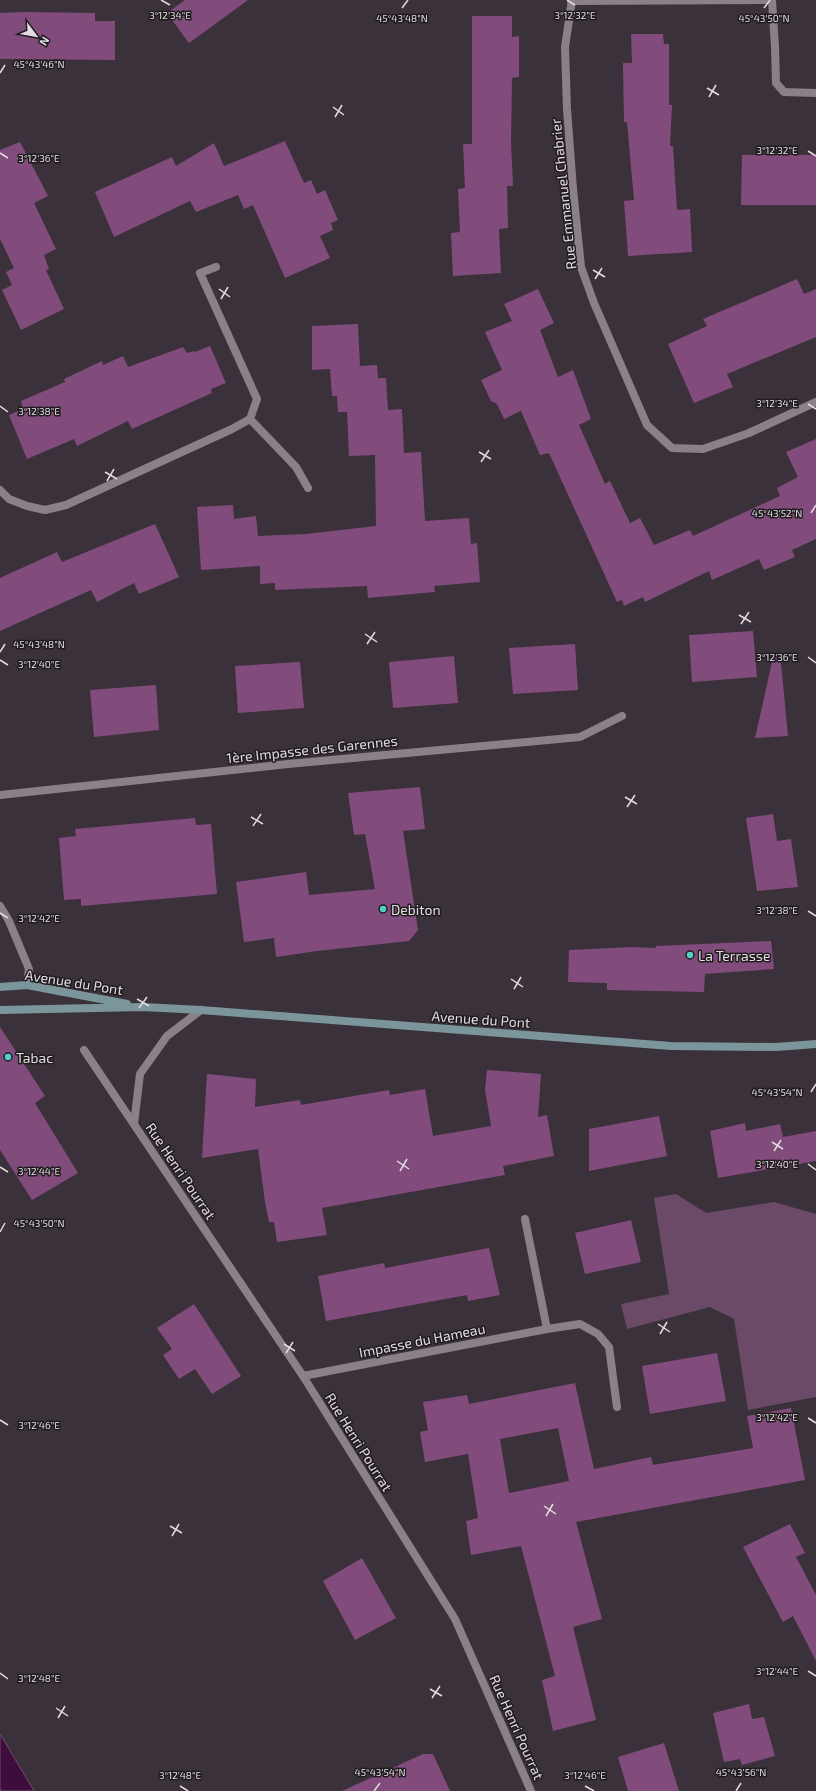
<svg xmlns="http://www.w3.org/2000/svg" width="816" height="1791" viewBox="0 0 816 1791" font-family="'Exo 2',sans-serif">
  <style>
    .green { fill: #6b4a68 }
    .water { fill: #3e0d3c; stroke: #6f4b6e }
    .building { fill: #814c7c; fill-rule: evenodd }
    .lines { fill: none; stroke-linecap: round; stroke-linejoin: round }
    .minor { stroke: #8b8089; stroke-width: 8 }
    .secondary { stroke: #7b969a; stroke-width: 8 }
    .ticks { fill: none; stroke: #e2dce1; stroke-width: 1.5 }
    .poi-dot { fill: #55cec6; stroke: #1f1b1f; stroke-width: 1.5 }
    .labels { text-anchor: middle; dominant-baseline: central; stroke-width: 3; stroke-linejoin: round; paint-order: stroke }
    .street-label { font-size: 14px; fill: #e2dce1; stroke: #1f1b1f }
    .poi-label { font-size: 14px; fill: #e2dce1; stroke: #1f1b1f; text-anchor: start }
    .ticks-label { font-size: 10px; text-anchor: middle; fill: #e2dce1; stroke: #1f1b1f; stroke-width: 3; stroke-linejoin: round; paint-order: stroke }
  </style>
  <rect width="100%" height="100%" fill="#3b313a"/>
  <!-- green -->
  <path class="green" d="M 676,1194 L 706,1213 L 774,1202 L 816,1214 L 816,1397 L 748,1410 L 734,1319 L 710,1307 L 627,1329 L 621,1304 L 669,1294 L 654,1198 Z"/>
  <!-- water -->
  <path class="water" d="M 0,1734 L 34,1791 L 1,1791 L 0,1789 Z"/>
  <!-- building -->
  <path class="building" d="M 185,0 L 248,0 L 189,43 L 167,13 Z
    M 25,12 L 95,13 L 95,21 L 115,21 L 115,60 L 0,59 L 0,13 Z
    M 472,16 L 512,16 L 512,37 L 519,36 L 519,77 L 512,78 L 511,142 L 513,186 L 507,186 L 508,228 L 499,229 L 501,273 L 453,276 L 451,233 L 460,232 L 458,189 L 465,188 L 463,144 L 472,144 Z
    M 631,34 L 663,34 L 664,44 L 669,44 L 669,105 L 672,105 L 670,146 L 673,146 L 677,210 L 690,209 L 692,252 L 628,256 L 624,201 L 634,200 L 627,122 L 624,122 L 623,63 L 632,63 Z
    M 285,141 L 304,183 L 311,180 L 317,194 L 325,190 L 338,220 L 331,223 L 333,230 L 320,236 L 330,258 L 285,278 L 253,205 L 244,209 L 238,195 L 196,212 L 190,201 L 114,237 L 95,192 L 172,157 L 176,166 L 214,143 L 224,166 Z
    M 20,142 L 48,196 L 34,203 L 56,249 L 44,255 L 49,269 L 46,270 L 64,309 L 21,330 L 2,290 L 12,285 L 6,272 L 14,268 L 0,239 L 0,150 Z
    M 742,155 L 816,155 L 816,205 L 741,205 Z
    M 797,279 L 804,294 L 816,289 L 816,337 L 727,374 L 733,387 L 694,403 L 668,344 L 707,326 L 703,319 Z
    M 538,289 L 554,323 L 540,330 L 558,377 L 573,370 L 591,419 L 579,425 L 605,484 L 610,481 L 630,523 L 640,518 L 654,545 L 690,530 L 693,536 L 780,496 L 777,488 L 798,477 L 786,452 L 816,439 L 816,539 L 792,550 L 795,557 L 764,570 L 759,559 L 712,580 L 709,571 L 645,602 L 643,597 L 624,606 L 622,600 L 617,602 L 549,453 L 540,455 L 521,411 L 504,419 L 497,404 L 491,401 L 481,380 L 502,370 L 485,332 L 512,321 L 504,304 Z
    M 358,324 L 360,366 L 377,365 L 378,378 L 386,378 L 388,410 L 402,409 L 404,453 L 421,452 L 425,521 L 469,518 L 471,544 L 477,543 L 480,582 L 434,586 L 435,592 L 368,598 L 367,586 L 275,590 L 275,583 L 260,584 L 260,566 L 201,570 L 197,507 L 233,505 L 234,519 L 256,516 L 258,536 L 306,534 L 376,526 L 375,455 L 349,456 L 347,412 L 338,412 L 337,396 L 332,396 L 330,369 L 312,370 L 312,326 Z
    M 210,346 L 226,383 L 211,389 L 212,393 L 132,429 L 128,421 L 77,446 L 74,439 L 27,459 L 9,415 L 23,409 L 21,401 L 65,382 L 64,379 L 102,361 L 103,365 L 123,356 L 128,367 L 183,347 L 187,353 L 195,351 L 195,352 Z
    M 155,524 L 179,577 L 139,594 L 134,583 L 97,602 L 91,590 L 0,631 L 0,578 L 57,552 L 62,562 Z
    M 753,631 L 757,677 L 692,682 L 689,635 Z
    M 575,644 L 578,690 L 513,694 L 509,648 Z
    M 774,653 L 780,653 L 788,736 L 755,738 Z
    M 454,656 L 458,703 L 393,708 L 389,662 Z
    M 300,662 L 304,708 L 238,713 L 235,666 Z
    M 156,685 L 159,730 L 94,737 L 90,690 Z
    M 420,787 L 425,829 L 403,831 L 418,930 L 409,941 L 317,951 L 276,957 L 274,938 L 244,942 L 236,882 L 306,872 L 309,895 L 375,889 L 365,834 L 354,835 L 348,793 Z
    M 773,814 L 777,841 L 791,839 L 798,887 L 757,891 L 746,818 Z
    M 195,818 L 196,825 L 211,824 L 217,894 L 81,906 L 81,899 L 64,900 L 59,838 L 76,836 L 75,829 Z
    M 771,941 L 774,969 L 705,974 L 704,992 L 607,990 L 607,983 L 568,982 L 569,950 L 632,947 L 656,948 L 656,946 Z
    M 0,1027 L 45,1096 L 35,1103 L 78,1173 L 32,1200 L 0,1150 Z
    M 487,1070 L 541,1074 L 538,1117 L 547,1115 L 554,1156 L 503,1166 L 505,1175 L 322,1208 L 327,1235 L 277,1242 L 274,1222 L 269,1222 L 265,1202 L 258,1149 L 202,1158 L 207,1074 L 256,1079 L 255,1107 L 300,1100 L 301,1105 L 389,1090 L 390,1095 L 425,1089 L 433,1136 L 491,1126 L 485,1090 Z
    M 659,1116 L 667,1156 L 589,1171 L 589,1129 Z
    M 745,1123 L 746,1131 L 780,1124 L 783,1137 L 816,1131 L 816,1161 L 718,1178 L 710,1131 Z
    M 631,1220 L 641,1262 L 585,1274 L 575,1233 Z
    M 489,1248 L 500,1295 L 468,1301 L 467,1295 L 326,1321 L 318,1276 L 384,1263 L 385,1268 Z
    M 194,1304 L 241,1376 L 212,1394 L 195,1369 L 179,1379 L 163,1355 L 172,1349 L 157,1328 Z
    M 717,1353 L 726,1401 L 650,1414 L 642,1366 Z
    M 575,1383 L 594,1469 L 651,1457 L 653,1465 L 753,1448 L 747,1416 L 791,1408 L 805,1480 L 576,1522 L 602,1619 L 573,1627 L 596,1720 L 553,1731 L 542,1680 L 555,1676 L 521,1546 L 471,1555 L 466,1521 L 478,1518 L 468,1454 L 425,1462 L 420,1432 L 428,1430 L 423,1402 L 467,1395 L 469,1404 ZM 558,1428 L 569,1481 L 509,1493 L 500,1439 Z
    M 790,1524 L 805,1553 L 796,1557 L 816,1595 L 816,1661 L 793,1616 L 783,1622 L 743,1547 Z
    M 362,1558 L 396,1618 L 355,1640 L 323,1581 Z
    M 749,1704 L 752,1719 L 764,1717 L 775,1756 L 742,1765 L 740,1759 L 724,1762 L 713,1713 Z
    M 664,1743 L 679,1791 L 628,1791 L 618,1757 Z
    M 423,1754 L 433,1754 L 450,1791 L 342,1791 Z"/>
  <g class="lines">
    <!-- minor -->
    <path class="minor" d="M 572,0 L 565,47 L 567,109 L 573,189 L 581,267 L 594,303 L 647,425 L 672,448 L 703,449 L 749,433 L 816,402
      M 772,0 L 775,47 L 776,83 L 784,92 L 816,93
      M 571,1 L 772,0
      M 250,419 L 296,467 L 308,488
      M 0,490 L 9,499 L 27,506 L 45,510 L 66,505 L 232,429 L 250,419 L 257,399 L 200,273 L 216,267
      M 0,795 L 288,764 L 580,737 L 622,716
      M 0,906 L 9,921 L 29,969 L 27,985
      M 84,1050 L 303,1376 L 455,1619 L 531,1791
      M 134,1124 L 140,1074 L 167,1036 L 201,1010
      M 547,1329 L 580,1324 L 598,1334 L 609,1347 L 617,1407
      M 303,1376 L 547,1329 L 525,1219"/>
    <!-- secondary -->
    <path class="secondary" d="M 0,987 L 27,985 L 127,1004
      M 0,1010 L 143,1007 L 201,1010 L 671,1046 L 776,1047 L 816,1044"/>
  </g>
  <!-- ticks -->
  <path class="ticks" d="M 161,0 L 170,5M 567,0 L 575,5M 402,8 L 408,0M 764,8 L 770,0M 0,73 L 5,65M 707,88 L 719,95M 709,97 L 716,85M 333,107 L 344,115M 335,117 L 342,105M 808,151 L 816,156M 0,153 L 8,158M 593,270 L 605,277M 595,279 L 602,268M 219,289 L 230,297M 221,299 L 228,287M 808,404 L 816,409M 0,406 L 8,412M 479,452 L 491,459M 481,462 L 489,450M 105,472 L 117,479M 107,481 L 114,469M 811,513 L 816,505M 739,615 L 751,622M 741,624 L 749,612M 365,634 L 377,642M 367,644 L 375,632M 0,652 L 5,644M 808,657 L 816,663M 0,660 L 8,665M 625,797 L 637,804M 627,807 L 635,795M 251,817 L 263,824M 253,826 L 261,814M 808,911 L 816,916M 0,913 L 8,918M 511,979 L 523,987M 514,989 L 521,977M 137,999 L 149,1006M 139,1008 L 147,997M 811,1092 L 816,1084M 772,1142 L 783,1149M 774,1151 L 781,1140M 397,1161 L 409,1169M 808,1164 L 816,1170M 0,1167 L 8,1172M 400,1171 L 407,1159M 0,1232 L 5,1223M 658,1324 L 670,1332M 660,1334 L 667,1322M 284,1344 L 295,1351M 286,1353 L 293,1342M 808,1418 L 816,1423M 0,1420 L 8,1425M 544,1506 L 556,1514M 546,1516 L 553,1504M 170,1526 L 182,1533M 172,1536 L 179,1524M 808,1671 L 816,1676M 0,1673 L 8,1679M 430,1689 L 442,1696M 432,1698 L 440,1686M 56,1708 L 68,1716M 58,1718 L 65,1706M 180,1786 L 188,1791M 585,1786 L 594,1791M 374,1791 L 380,1783M 736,1791 L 741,1783"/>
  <!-- markers -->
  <g class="poi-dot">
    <circle cx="383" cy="909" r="4"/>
    <circle cx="690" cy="955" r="4"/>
    <circle cx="8" cy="1057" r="4"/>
  </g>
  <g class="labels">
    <!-- street labels -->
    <g class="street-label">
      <text transform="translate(563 194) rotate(-96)">Rue Emmanuel Chabrier</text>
      <text transform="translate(312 749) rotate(-6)">1ère Impasse des Garennes</text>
      <text transform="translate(74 982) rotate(9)">Avenue du Pont</text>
      <text transform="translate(481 1019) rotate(4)">Avenue du Pont</text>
      <text transform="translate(181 1171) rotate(56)">Rue Henri Pourrat</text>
      <text transform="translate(422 1340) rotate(-11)">Impasse du Hameau</text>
      <text transform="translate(359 1442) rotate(58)">Rue Henri Pourrat</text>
      <text transform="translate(517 1727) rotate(66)">Rue Henri Pourrat</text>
    </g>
    <!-- poi labels -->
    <g class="poi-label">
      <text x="391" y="909">Debiton</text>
      <text x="698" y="955">La Terrasse</text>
      <text x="16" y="1057">Tabac</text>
    </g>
  </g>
  <g class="ticks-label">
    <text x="170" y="19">3°12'34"E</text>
    <text x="575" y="19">3°12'32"E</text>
    <text x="402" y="22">45°43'48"N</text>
    <text x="764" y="22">45°43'50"N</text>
    <text x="39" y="68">45°43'46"N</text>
    <text x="777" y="154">3°12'32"E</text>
    <text x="39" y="162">3°12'36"E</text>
    <text x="777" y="407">3°12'34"E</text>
    <text x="39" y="415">3°12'38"E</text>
    <text x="777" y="517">45°43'52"N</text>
    <text x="39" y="648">45°43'48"N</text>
    <text x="777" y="661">3°12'36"E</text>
    <text x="39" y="668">3°12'40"E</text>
    <text x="777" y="914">3°12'38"E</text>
    <text x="39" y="922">3°12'42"E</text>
    <text x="777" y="1096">45°43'54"N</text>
    <text x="777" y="1168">3°12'40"E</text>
    <text x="39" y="1175">3°12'44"E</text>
    <text x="39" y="1227">45°43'50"N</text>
    <text x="777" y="1421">3°12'42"E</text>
    <text x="39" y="1429">3°12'46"E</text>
    <text x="777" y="1675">3°12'44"E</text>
    <text x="39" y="1682">3°12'48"E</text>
    <text x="380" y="1776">45°43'54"N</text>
    <text x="741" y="1776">45°43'56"N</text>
    <text x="180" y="1779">3°12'48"E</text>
    <text x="585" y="1779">3°12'46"E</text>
  </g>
  <!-- north arrow -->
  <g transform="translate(36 36) rotate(122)" stroke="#1f1b1f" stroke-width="3" paint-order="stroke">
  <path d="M0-3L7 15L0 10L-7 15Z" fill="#e2dce1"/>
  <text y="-6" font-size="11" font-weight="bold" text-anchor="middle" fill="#e2dce1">N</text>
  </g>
</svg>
